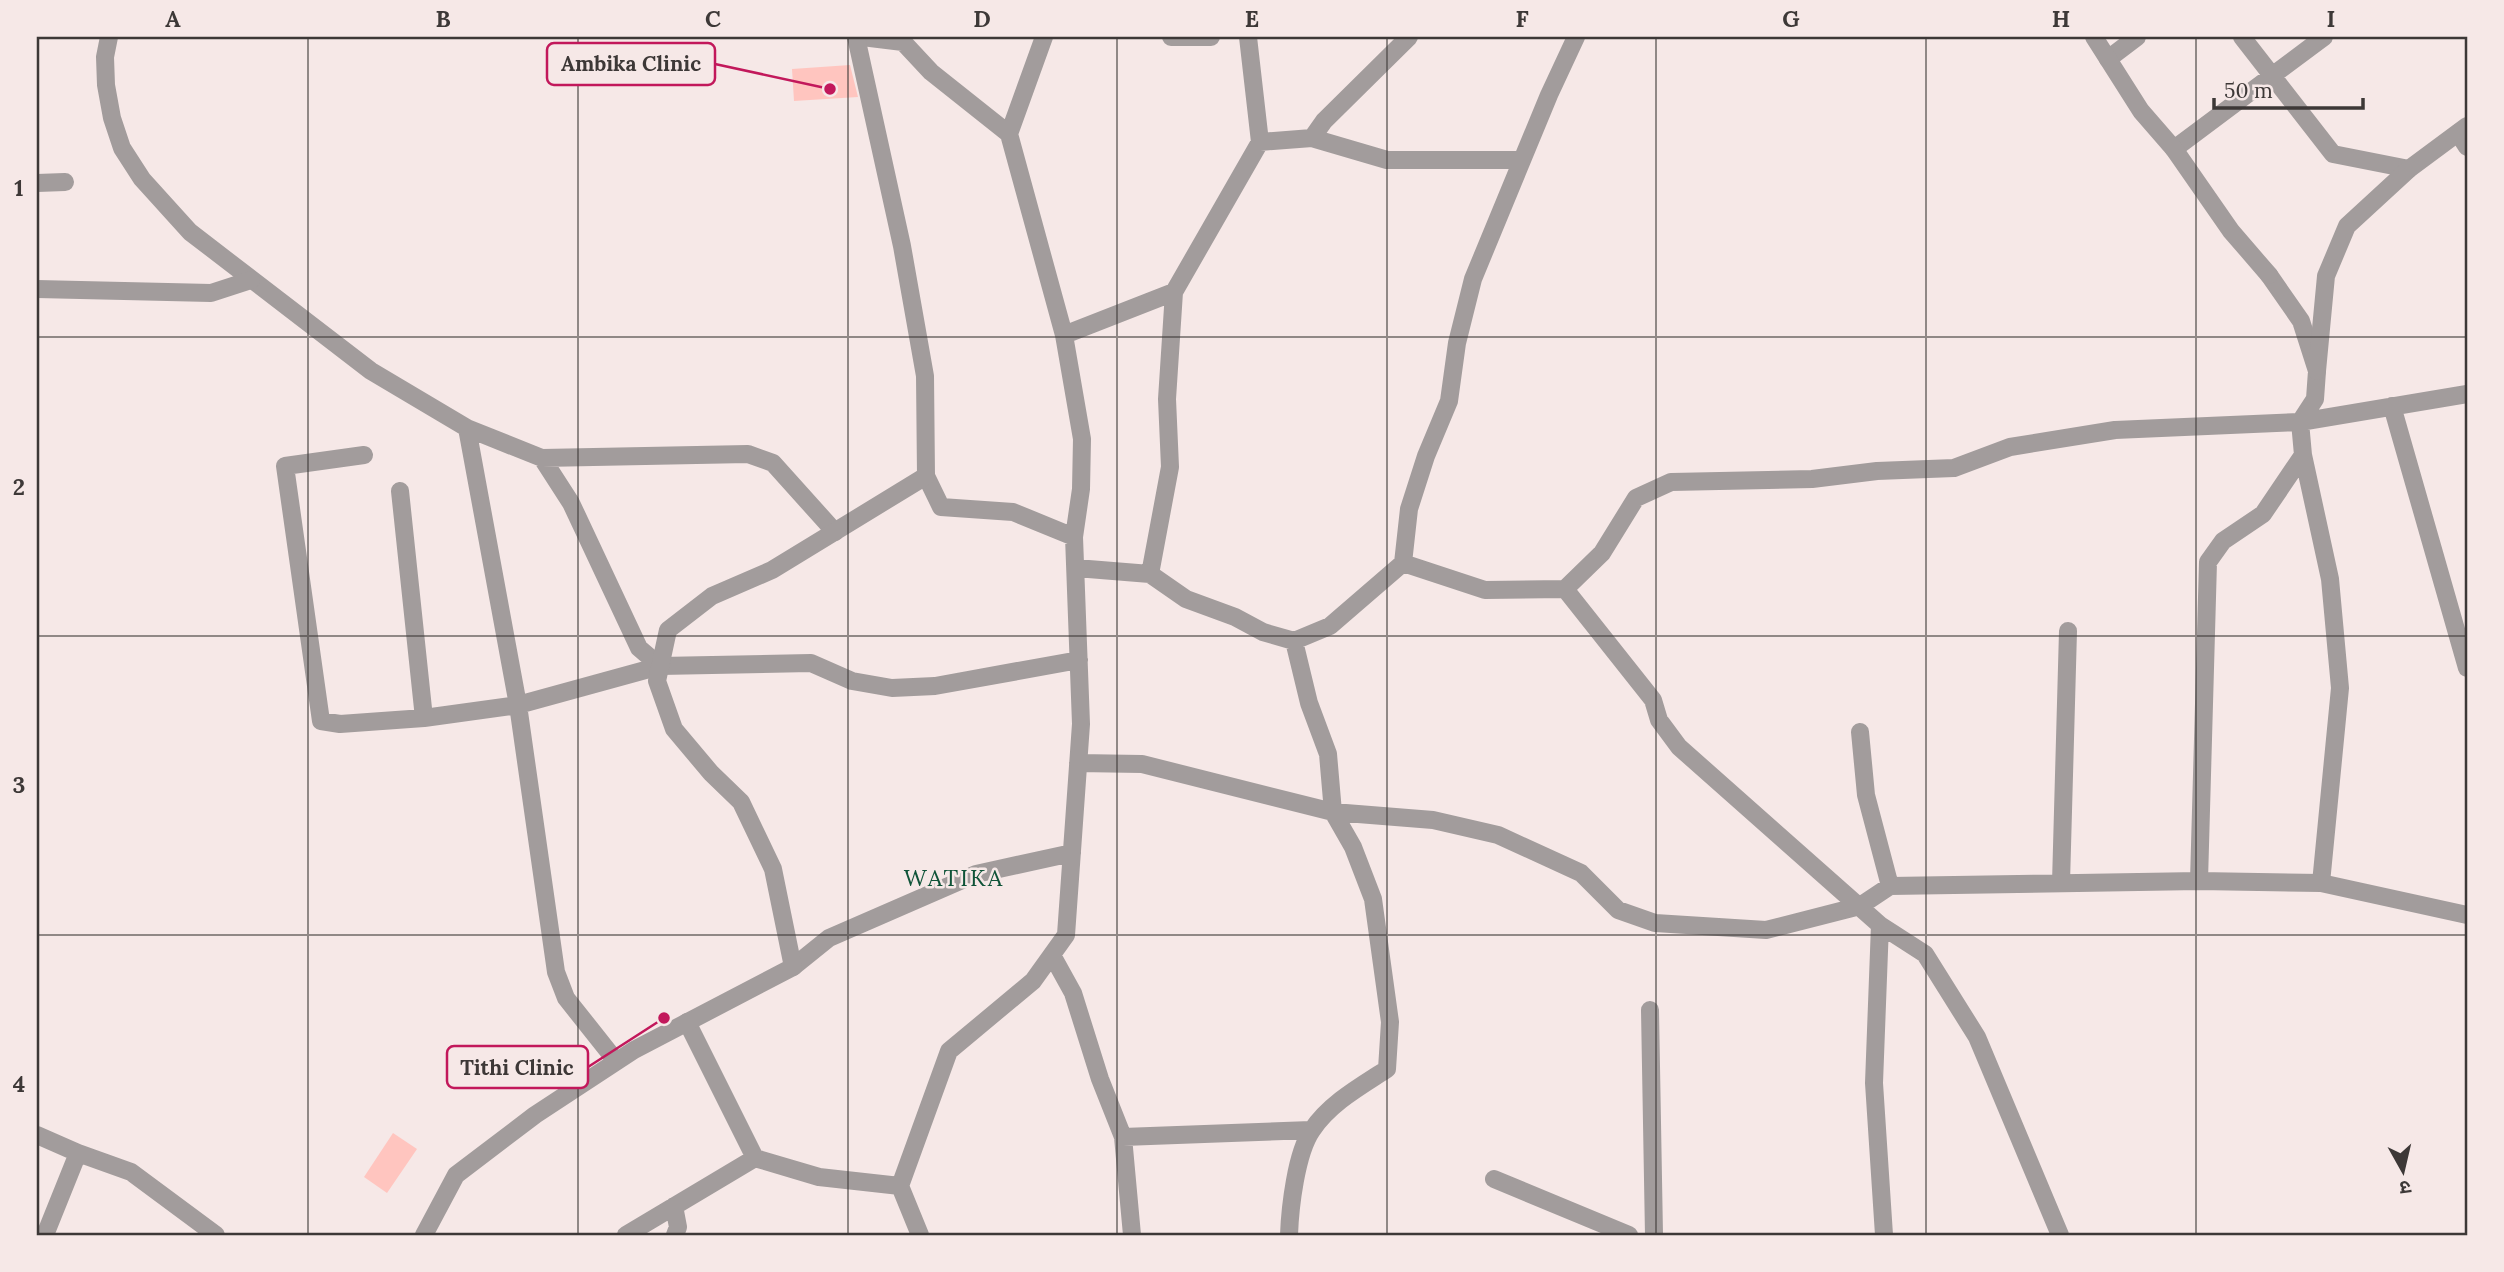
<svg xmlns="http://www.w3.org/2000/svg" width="2504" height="1272" viewBox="0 0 2504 1272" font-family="Lora,'Noto Sans Devanagari',serif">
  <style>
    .building { fill: #ffc5bf }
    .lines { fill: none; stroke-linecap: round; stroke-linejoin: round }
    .minor { stroke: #a29c9c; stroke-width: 18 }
    .tertiary { stroke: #a29c9c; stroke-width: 18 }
    .grid { fill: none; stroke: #3d3837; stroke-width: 2; stroke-opacity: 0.55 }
    .labels { text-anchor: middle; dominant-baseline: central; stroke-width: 5; stroke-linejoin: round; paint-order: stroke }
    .quarter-label { font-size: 23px; letter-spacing: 2px; fill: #0f5338; stroke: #f6e8e7 }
    .leader { fill: none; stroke: #c2185b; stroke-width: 2.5 }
    .callout-dot { fill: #c2185b; stroke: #f6e8e7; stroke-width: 2.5 }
    .callout { fill: #f6e8e7; stroke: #c2185b; stroke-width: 2.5 }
    .callout-label { font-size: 21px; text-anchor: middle; font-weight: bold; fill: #3d3837 }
    .neatline { fill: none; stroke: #3d3837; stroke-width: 2.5 }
    .grid-label { font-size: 23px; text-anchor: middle; font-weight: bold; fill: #3d3837 }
  </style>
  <rect width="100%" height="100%" fill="#f6e8e7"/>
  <!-- building -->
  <path class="building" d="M 850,65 L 858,97 L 794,101 L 792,69 Z
    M 393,1133 L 417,1149 L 387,1193 L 364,1177 Z"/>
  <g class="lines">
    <!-- minor -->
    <path class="minor" d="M 109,37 L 105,57 L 106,85 L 112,118 L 122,148 L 142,179 L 190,232 L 371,371 L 467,428 L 542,458 L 571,503 L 639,648 L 660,666
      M 862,37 L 903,42 L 931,72 L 1009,134
      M 1044,37 L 1009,134 L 1064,335 L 1082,439 L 1081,489 L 1074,537
      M 1171,37 L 1211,37
      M 1248,37 L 1260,142
      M 2242,37 L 2333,154 L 2409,169
      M 2108,59 L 2137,37
      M 2458,133 L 2467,147
      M 1312,138 L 1324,121 L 1409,37
      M 2174,149 L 2324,37
      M 37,183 L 65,182
      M 1064,335 L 1174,292
      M 2392,406 L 2467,668
      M 467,428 L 518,705 L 556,972 L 566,998 L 616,1061
      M 364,455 L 285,466 L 321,721 L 340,724 L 424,718 L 518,705 L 660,666 L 811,663 L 852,681 L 892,688 L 935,686 L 1079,660
      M 542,458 L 748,454 L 773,463 L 835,532
      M 400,491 L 424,718
      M 1403,563 L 1485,590 L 1565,589 L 1602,553 L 1636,498 L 1671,482 L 1812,479 L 1877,471 L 1954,468 L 2010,447 L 2115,430 L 2300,422 L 2315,399 L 2317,371 L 2301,321 L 2269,275
      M 1076,568 L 1150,574 L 1186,599 L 1235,617 L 1263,632 L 1294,641 L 1330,626 L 1403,563 L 1409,509 L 1426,456 L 1449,401 L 1457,343 L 1473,279 L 1549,95 L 1576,37
      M 1150,574 L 1170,467 L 1167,399 L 1174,292 L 1260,142 L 1312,138 L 1387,160 L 1522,160
      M 1565,589 L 1653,700 L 1659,720 L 1679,747 L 1880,925 L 1925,954 L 1977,1037 L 2060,1235
      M 1860,732 L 1866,795 L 1890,886
      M 1078,763 L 1142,764 L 1333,812 L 1433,820 L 1498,835 L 1581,873 L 1618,910 L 1655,923 L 1766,930 L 1860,906 L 1890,886 L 2199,881 L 2321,883 L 2467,915
      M 2199,881 L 2208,562 L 2223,541 L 2263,514 L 2303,455
      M 2061,883 L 2068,631
      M 2321,883 L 2340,688 L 2330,579 L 2303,455 L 2300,422 L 2467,394
      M 1880,925 L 1874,1083 L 1884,1235
      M 1052,955 L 1073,993 L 1100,1079 L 1123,1137 L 1132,1235
      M 793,967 L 829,938 L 976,874 L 1072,853
      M 1650,1010 L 1654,1235
      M 687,1022 L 755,1158 L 819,1177 L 900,1186 L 920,1235
      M 37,1135 L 78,1153 L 131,1172 L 216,1235
      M 1123,1137 L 1311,1130
      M 1494,1179 L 1629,1235
      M 900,1186 L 949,1051 L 1033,981 L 1066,935 L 1081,724 L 1074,537 L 1013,512 L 941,507 L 926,476
      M 674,1206 L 678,1227 L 675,1235
      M 45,1235 L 78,1153
      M 626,1235 L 755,1158
      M 1289,1235 C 1290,1208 1296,1153 1312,1130 C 1330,1103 1361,1086 1387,1069 L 1390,1022 L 1373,899 L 1353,847 L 1333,812 L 1328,754 L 1309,703 L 1294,641"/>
    <!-- tertiary -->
    <path class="tertiary" d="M 2094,37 L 2141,111 L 2174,149 L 2231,231 L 2269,275
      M 37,289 L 211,293 L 251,280
      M 2317,371 L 2326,276 L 2347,226 L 2409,169 L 2467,126
      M 424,1235 L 456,1175 L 535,1115 L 634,1050 L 793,967 L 773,869 L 741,802 L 711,773 L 674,729 L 657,681 L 668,630 L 712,596 L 772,570 L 926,476 L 925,376 L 902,246 L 856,37"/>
  </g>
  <!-- grid -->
  <path class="grid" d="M 308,37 L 308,1235M 578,37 L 578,1235M 848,37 L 848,1235M 1117,37 L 1117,1235M 1387,37 L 1387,1235M 1656,37 L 1656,1235M 1926,37 L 1926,1235M 2196,37 L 2196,1235M 37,337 L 2467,337M 37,636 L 2467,636M 37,935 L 2467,935"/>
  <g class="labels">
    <!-- quarter labels -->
    <g class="quarter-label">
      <text x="954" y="877">WATIKA</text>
    </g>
  </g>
  <!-- callouts -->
  <path class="leader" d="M830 89L715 64M664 1018L588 1067"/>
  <g class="callout-dot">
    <circle cx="830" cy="89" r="7"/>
    <circle cx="664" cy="1018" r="7"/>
  </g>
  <g class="callout">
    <rect x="547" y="43" width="168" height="42" rx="7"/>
    <rect x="447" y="1046" width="141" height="42" rx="7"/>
  </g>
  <g class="callout-label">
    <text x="631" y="71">Ambika Clinic</text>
    <text x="517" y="1075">Tithi Clinic</text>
  </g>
  <!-- border -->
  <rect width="2504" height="1272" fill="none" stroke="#f6e8e7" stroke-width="77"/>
  <!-- north arrow -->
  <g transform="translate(2403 1171) rotate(172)" stroke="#f6e8e7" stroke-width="5" paint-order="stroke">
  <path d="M0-5L12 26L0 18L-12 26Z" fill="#3d3837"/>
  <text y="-10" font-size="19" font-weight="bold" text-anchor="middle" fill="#3d3837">उ</text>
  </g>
  <!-- scale -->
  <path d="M2214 98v10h149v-10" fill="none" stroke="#3d3837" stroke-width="3.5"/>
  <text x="2224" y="98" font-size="21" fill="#3d3837" stroke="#f6e8e7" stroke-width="5" paint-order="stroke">50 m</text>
  <rect x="38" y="38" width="2428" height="1196" class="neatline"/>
  <g class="grid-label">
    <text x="173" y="27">A</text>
    <text x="443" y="27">B</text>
    <text x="713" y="27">C</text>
    <text x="982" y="27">D</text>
    <text x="1252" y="27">E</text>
    <text x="1522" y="27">F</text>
    <text x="1791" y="27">G</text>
    <text x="2061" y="27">H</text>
    <text x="2331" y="27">I</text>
    <text x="19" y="196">1</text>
    <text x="19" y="495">2</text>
    <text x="19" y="793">3</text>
    <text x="19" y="1092">4</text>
  </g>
</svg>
